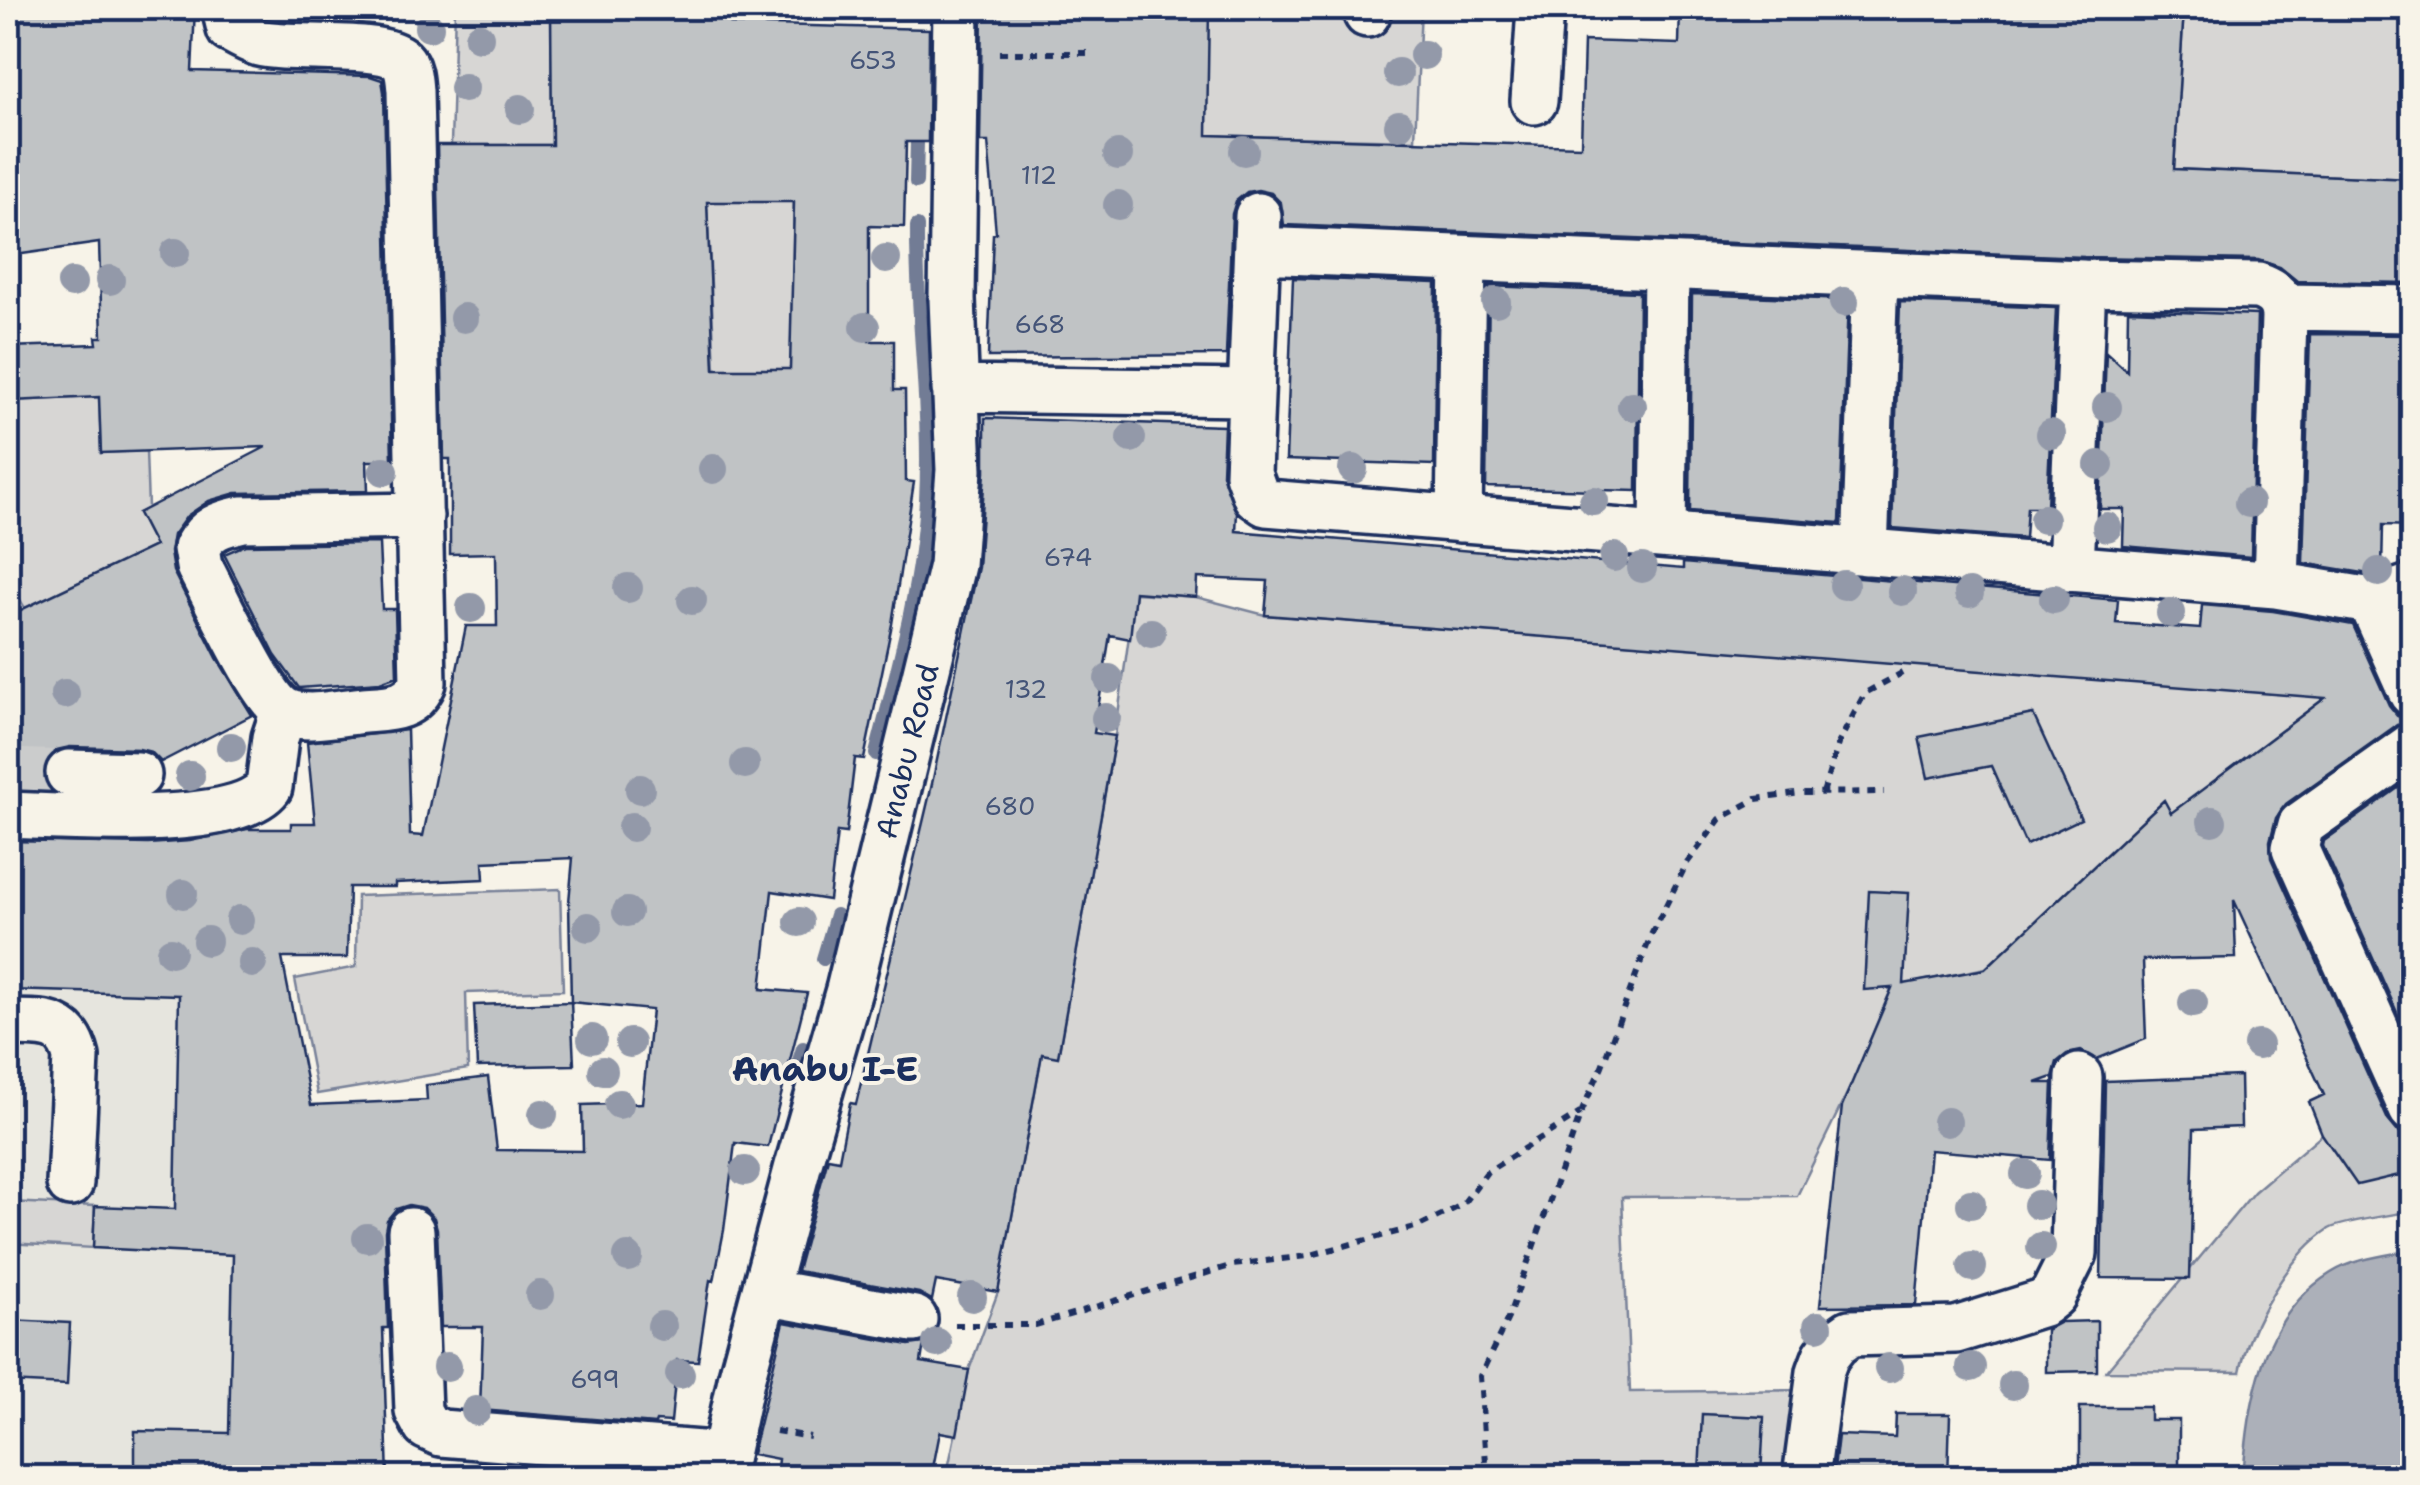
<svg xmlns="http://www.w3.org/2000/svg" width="2420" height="1485" viewBox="0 0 2420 1485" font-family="'Shantell Sans',sans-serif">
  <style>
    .built { fill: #e6e5de }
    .green { fill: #d7d6d4; stroke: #798299; stroke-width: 2.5 }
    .water { fill: #acb0b9; stroke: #727c95; stroke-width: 2.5 }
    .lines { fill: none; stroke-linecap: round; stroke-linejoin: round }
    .stream { stroke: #727c95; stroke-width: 14 }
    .building { fill: #c0c3c5; stroke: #1b2f5e; stroke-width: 2.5; fill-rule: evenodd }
    .minor-tunnel { stroke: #cbcccc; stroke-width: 45; stroke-dasharray: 45 22; stroke-linecap: butt }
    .minor-casing { stroke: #1b2f5e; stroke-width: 52 }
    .path { stroke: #1b2f5e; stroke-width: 6; stroke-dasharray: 8 8; stroke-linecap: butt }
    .minor { stroke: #f7f3e8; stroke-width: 45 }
    .tree { fill: #9399a9 }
    .labels { text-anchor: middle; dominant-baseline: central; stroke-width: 8; stroke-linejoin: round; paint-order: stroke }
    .number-label { font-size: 25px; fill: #445478 }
    .street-label { font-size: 30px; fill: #1b2f5e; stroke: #f7f3e8 }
    .quarter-label { font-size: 35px; font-weight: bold; fill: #1b2f5e; stroke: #f7f3e8 }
  </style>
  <rect width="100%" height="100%" fill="#f7f3e8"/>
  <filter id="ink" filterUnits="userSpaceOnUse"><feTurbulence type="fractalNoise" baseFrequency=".01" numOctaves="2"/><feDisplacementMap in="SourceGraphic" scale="20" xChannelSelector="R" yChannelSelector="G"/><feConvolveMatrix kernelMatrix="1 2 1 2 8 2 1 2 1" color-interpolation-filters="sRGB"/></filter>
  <g filter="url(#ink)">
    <!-- built -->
    <path class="built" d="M 8,990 L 199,996 L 302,1434 L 305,1477 L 8,1478 Z"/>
    <!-- green -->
    <path class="green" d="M 249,8 L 358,8 L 357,28 L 265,22 L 253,16 Z
      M 455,8 L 551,8 L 552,145 L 451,145 Z
      M 1209,8 L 1421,8 L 1415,140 L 1146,134 Z
      M 2184,8 L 2412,8 L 2412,179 L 2174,169 Z
      M 794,182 L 792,308 L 849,377 L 715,369 L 707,202 Z
      M 99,397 L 101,453 L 146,451 L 148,508 L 138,513 L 155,546 L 25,608 L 8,580 L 8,401 Z
      M 1135,593 L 1196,597 L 1265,615 L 2326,697 L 2171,814 L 2163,801 L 1986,968 L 1892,987 L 1853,1081 L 1797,1196 L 1622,1197 L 1630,1392 L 1802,1390 L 1789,1477 L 946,1478 L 969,1370 L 998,1292 L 1042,1054 L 1058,1056 L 1115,736 Z
      M 560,889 L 563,990 L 466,993 L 468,1069 L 317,1094 L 295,979 L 356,967 L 357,896 Z
      M 2322,1134 L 2357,1184 L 2412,1172 L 2412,1211 C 2394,1215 2343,1221 2329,1229 C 2289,1255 2249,1326 2240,1372 L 2106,1371 L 2254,1192 Z
      M 8,1202 L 95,1206 L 93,1248 L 8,1243 Z
      M 302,1434 L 305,1477 L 8,1476 L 8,1469 L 260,1475 Z"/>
    <!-- water -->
    <path class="water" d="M 2412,1250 L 2412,1477 L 2243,1477 C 2249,1402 2261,1316 2331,1273 C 2352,1259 2387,1255 2412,1250 Z"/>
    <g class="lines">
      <!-- stream -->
      <path class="stream" d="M 916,182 L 917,142
        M 876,754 C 897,671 921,587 926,500 C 931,409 916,318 917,226
        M 823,959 L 836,915
        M 795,1074 L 803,1048"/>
    </g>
    <!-- building -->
    <path class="building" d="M 8,8 L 195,8 L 192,71 L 370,76 L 382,80 L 384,92 L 392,461 L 367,461 L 368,491 L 236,493 L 209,501 L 187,516 L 173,535 L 170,552 L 173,571 L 217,658 L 252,715 L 161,762 L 151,752 L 139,749 L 70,747 L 57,750 L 47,758 L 43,771 L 51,791 L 8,789 L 8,616 L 155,546 L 138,513 L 266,447 L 101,453 L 99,397 L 11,401 L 8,347 L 97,344 L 96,337 L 102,337 L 99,243 L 8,256 Z
      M 551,8 L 667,8 L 667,12 L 730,8 L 731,24 L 929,29 L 928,142 L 906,142 L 904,227 L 869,226 L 869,341 L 894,341 L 894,390 L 905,390 L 906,481 L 914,482 L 892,624 L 864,759 L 855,758 L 846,833 L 837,832 L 829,900 L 772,891 L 761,989 L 807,993 L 768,1147 L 735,1143 L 724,1230 L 714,1281 L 710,1280 L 698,1361 L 677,1360 L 671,1422 L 656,1421 L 655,1424 L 480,1410 L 483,1327 L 441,1327 L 437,1229 L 434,1218 L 424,1208 L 409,1205 L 396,1209 L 387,1220 L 385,1231 L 388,1328 L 383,1328 L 388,1478 L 135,1473 L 135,1431 L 229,1433 L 233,1255 L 93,1248 L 95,1206 L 175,1209 L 179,995 L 8,990 L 8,841 L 148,844 L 190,841 L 247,829 L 291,829 L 291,823 L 315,823 L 307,742 L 407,730 L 410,835 L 423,836 L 466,626 L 497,626 L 496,553 L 450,554 L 450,459 L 444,459 L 437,145 L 552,145 ZM 707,202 L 794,202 L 790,369 L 714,369 ZM 573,858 L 569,902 L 571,1002 L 652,1010 L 642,1103 L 582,1105 L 583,1151 L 497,1150 L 488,1077 L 426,1085 L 427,1100 L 311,1105 L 282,958 L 347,958 L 349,887 L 395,887 L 395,883 L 484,879 L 483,862 Z
      M 982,8 L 1209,8 L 1207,135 L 1581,146 L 1584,41 L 1679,44 L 1680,8 L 2184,8 L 2174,169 L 2412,179 L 2412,283 L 2297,281 L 2280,267 L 2258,260 L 2084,257 L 1284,225 L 1281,203 L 1271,193 L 1258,190 L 1247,192 L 1236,201 L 1232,214 L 1226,355 L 988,357 L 993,234 L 996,233 L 988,142 L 980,142 Z
      M 1293,278 L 1436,283 L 1434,465 L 1286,460 Z
      M 1489,286 L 1639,292 L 1637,491 L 1486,487 Z
      M 1692,294 L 1848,300 L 1840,523 L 1690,511 Z
      M 1900,302 L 2056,308 L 2047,507 L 2027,507 L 2025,538 L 1892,528 Z
      M 2128,310 L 2257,315 L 2251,557 L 2123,546 L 2124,509 L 2100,509 L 2106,352 L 2127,371 Z
      M 2310,334 L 2412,335 L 2412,526 L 2383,525 L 2382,569 L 2369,574 L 2303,563 Z
      M 985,418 L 1224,426 L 1222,474 L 1237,512 L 1236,531 L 1683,569 L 1683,563 L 2118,600 L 2116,623 L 2200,629 L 2202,605 L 2273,611 L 2353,625 L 2389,705 L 2397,715 L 2412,720 L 2397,725 L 2286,804 L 2276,818 L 2270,841 L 2271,858 L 2388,1120 L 2397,1131 L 2412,1135 L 2412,1172 L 2357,1185 L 2322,1134 L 2309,1102 L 2324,1095 L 2234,900 L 2236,958 L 2143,960 L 2146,1039 L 2097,1059 L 2081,1051 L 2067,1054 L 2057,1062 L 2053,1077 L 2036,1083 L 2053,1083 L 2050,1160 L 1930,1150 L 1916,1305 L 1820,1306 L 1842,1106 L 1892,988 L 1864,990 L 1869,891 L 1909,893 L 1904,984 L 1985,969 L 2164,800 L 2171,813 L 2325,698 L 1265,615 L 1268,581 L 1197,578 L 1196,597 L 1135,592 L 1130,639 L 1110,635 L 1094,733 L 1115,736 L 1058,1057 L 1042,1054 L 998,1292 L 936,1281 L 932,1300 L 919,1293 L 797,1271 L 828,1158 L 839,1160 L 850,1103 L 856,1104 L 930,793 L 978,567 L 985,472 Z
      M 379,543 L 382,609 L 395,609 L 397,676 L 380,682 L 299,688 L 275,655 L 224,554 L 245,545 Z
      M 2033,714 L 2081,819 L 2026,845 L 1991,766 L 1928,778 L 1919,737 Z
      M 2412,778 L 2412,1046 L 2323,846 L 2324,841 Z
      M 571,1002 L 574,1065 L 477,1067 L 474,1005 Z
      M 2240,1076 L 2241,1127 L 2194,1129 L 2190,1279 L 2101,1278 L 2105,1081 Z
      M 8,1320 L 70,1323 L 67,1385 L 8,1382 Z
      M 2097,1321 L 2097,1371 L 2046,1372 L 2046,1330 L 2061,1322 Z
      M 784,1322 L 909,1345 L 924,1343 L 921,1362 L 969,1370 L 957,1435 L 940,1432 L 931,1478 L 776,1478 L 778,1459 L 752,1454 Z
      M 2080,1407 L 2150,1407 L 2150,1420 L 2179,1420 L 2179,1478 L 2080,1478 Z
      M 1702,1414 L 1764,1417 L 1761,1476 L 1699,1474 Z
      M 1896,1414 L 1950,1414 L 1948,1478 L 1833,1478 L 1838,1435 L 1895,1437 Z
      M 478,1462 L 649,1476 L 477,1478 Z"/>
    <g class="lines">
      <!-- minor-tunnel -->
      <path class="minor-tunnel" d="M 8,771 L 69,773"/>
      <defs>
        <path id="minor" d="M 225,8 L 230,29 C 239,34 249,40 259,43 C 290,51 381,41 401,60 C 409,68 409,81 410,91 L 423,683 C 411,709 390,708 364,710 C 342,712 308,721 287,712 C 263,702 214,593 199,566 L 196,548 C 207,528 220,524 242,519 L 420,516
          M 1367,14 L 1367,8
          M 1534,101 L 1540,8
          M 1258,216 L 1248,474 L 1256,496 L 1266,503 L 2276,585 L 2371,601 L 2412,587
          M 1257,250 L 2083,283 L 2258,286 C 2273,291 2283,299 2284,316 L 2276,585
          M 2283,307 L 2412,309
          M 955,389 L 1251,393
          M 1459,519 L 1463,259
          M 1663,535 L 1666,267
          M 1865,552 L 1875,276
          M 2071,568 L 2083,283
          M 2371,601 L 2412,693
          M 2412,746 L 2301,825 L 2295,848 L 2412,1109
          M 69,773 L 138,775
          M 8,815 C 61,817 236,830 269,787 L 275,738 L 284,711
          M 8,1023 C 40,1024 67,1019 76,1057 L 70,1183
          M 411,1231 L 418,1411 L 426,1426 L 441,1433 L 725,1456
          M 765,1292 L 914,1319
          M 720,1478 L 741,1380 L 798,1166 L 849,990 L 952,565 L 959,470 L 952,299 L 956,8
          M 1806,1478 L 1820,1372 L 1826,1356 L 1836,1343 L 1850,1333 L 1956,1330 L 2043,1303 L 2053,1295 L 2074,1253 L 2079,1077"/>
      </defs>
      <!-- minor casing -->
      <use href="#minor" class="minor-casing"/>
      <!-- path -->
      <path class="path" d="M 999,53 L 1090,53
        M 1823,793 L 1838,744 L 1865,693 L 1902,673
        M 955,1325 L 1036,1325 L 1233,1265 L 1307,1256 L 1419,1226 L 1462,1205 L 1487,1172 L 1580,1113
        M 776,1431 L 810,1437
        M 1487,1478 L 1480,1376 L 1508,1318 L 1581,1113 L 1602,1066 L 1651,935 L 1687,863 L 1720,819 L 1756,799 L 1802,793 L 1884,792"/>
      <!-- minor -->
      <use href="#minor" class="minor"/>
    </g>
    <!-- trees -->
    <g class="tree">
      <circle cx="429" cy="27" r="15"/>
      <circle cx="479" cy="37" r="15"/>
      <circle cx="1424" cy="55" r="15"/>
      <circle cx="1398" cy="73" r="15"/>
      <circle cx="464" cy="88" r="15"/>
      <circle cx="520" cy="109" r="15"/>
      <circle cx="1399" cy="125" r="15"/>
      <circle cx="1244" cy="151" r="15"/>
      <circle cx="1118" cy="155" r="15"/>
      <circle cx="1118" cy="205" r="15"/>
      <circle cx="175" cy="253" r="15"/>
      <circle cx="886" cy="259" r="15"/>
      <circle cx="110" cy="280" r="15"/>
      <circle cx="72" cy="283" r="15"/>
      <circle cx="1496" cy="302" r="15"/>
      <circle cx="1844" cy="302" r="15"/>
      <circle cx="464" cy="318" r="15"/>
      <circle cx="865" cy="327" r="15"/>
      <circle cx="1632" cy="406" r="15"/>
      <circle cx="2107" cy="407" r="15"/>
      <circle cx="2051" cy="434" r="15"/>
      <circle cx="1131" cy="438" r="15"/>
      <circle cx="2099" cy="465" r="15"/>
      <circle cx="713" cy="469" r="15"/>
      <circle cx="1353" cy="469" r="15"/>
      <circle cx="384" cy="471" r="15"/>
      <circle cx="1594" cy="501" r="15"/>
      <circle cx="2249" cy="503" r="15"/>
      <circle cx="2044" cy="519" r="15"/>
      <circle cx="2107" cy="527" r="15"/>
      <circle cx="1614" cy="557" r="15"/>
      <circle cx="1642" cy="568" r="15"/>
      <circle cx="2379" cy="572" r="15"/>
      <circle cx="1844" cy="585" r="15"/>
      <circle cx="628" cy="588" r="15"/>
      <circle cx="1902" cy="591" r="15"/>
      <circle cx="1969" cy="593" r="15"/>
      <circle cx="2054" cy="599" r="15"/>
      <circle cx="692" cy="600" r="15"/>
      <circle cx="471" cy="608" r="15"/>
      <circle cx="2171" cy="613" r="15"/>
      <circle cx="1151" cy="633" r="15"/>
      <circle cx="1109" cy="679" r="15"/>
      <circle cx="65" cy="694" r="15"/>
      <circle cx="1106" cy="718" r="15"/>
      <circle cx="231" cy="747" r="15"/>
      <circle cx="745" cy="764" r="15"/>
      <circle cx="190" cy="776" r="15"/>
      <circle cx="640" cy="789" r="15"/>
      <circle cx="2212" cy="821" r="15"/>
      <circle cx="632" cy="827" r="15"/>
      <circle cx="183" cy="894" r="15"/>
      <circle cx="627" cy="912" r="15"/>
      <circle cx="240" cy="920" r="15"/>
      <circle cx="799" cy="922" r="15"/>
      <circle cx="588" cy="927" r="15"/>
      <circle cx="207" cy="941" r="15"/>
      <circle cx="171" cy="952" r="15"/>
      <circle cx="252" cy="963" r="15"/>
      <circle cx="2193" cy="1003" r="15"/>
      <circle cx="592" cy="1039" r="15"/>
      <circle cx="630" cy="1043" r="15"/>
      <circle cx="2258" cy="1045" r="15"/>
      <circle cx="603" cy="1071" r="15"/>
      <circle cx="619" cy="1104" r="15"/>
      <circle cx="543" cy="1114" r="15"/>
      <circle cx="1947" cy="1122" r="15"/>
      <circle cx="745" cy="1171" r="15"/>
      <circle cx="2025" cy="1174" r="15"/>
      <circle cx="1971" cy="1204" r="15"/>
      <circle cx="2038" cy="1205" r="15"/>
      <circle cx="367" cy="1238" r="15"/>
      <circle cx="2041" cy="1247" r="15"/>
      <circle cx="628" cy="1257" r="15"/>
      <circle cx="1972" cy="1267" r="15"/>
      <circle cx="540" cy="1295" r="15"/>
      <circle cx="972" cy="1297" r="15"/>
      <circle cx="662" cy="1326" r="15"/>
      <circle cx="1818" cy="1326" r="15"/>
      <circle cx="937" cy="1343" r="15"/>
      <circle cx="447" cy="1367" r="15"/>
      <circle cx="1971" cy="1367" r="15"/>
      <circle cx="1889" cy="1368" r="15"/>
      <circle cx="680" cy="1374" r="15"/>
      <circle cx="2013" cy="1385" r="15"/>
      <circle cx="476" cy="1411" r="15"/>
    </g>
  </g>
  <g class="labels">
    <!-- number labels -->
    <g class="number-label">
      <text x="873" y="60">653</text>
      <text x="1039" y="175">112</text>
      <text x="1040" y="324">668</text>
      <text x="1068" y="557">674</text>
      <text x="1026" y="689">132</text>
      <text x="1010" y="806">680</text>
      <text x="595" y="1379">699</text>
    </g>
    <!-- street labels -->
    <g class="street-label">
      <text transform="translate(907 751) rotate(-76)">Anabu Road</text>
    </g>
    <!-- quarter labels -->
    <g class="quarter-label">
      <text x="825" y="1068">Anabu I-E</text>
    </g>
  </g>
  <!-- margin -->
  <rect width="2420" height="1485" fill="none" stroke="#f7f3e8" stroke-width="40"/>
  <rect x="20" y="20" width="2380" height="1445" fill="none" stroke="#1b2f5e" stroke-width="4" filter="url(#ink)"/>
</svg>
